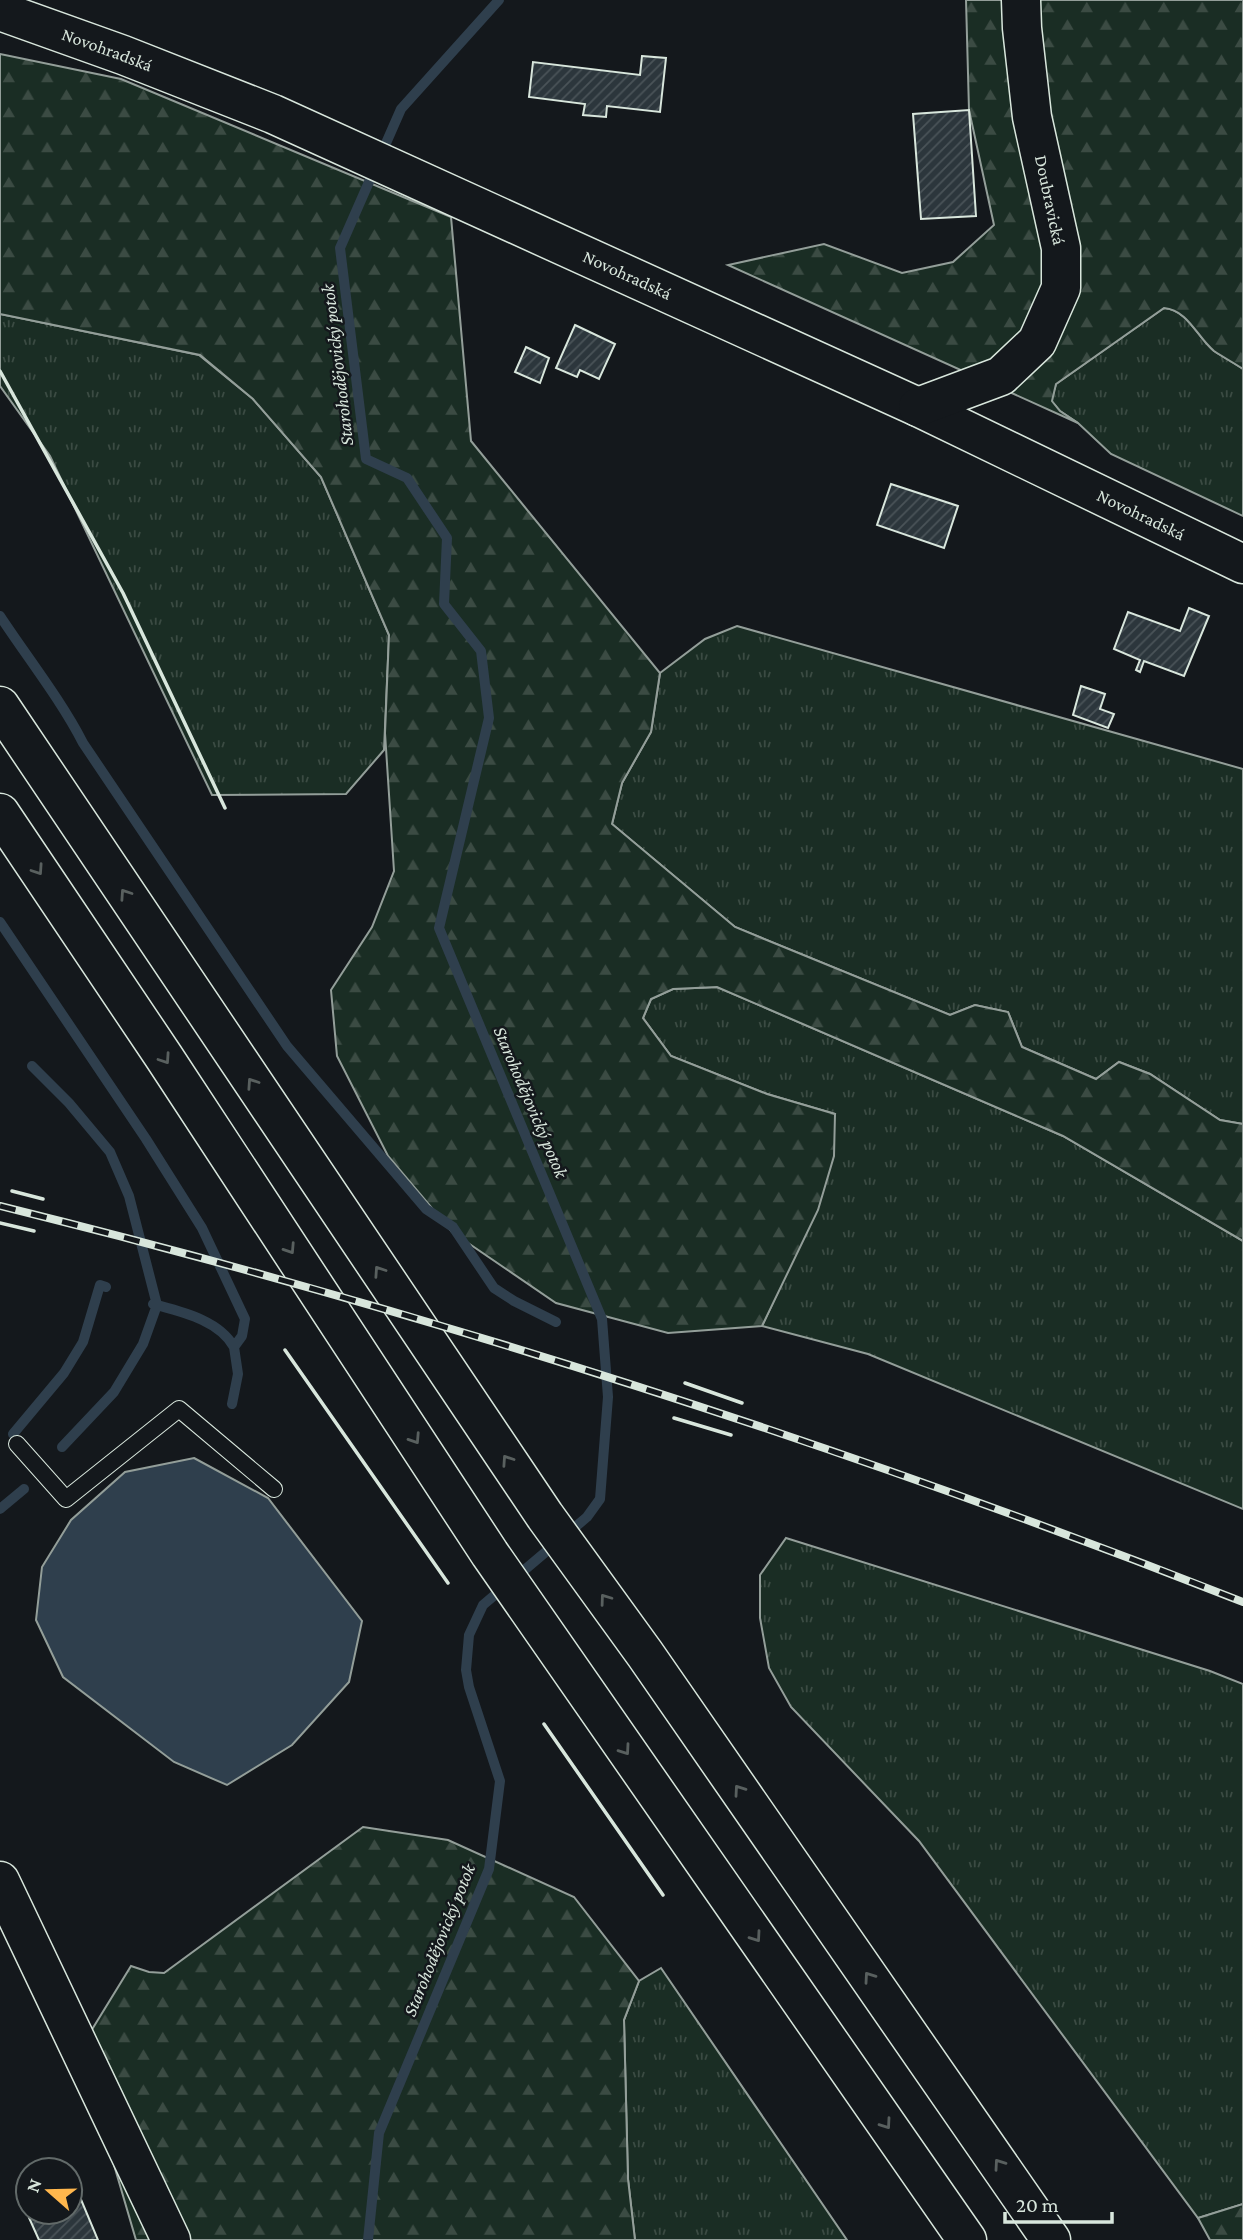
<svg xmlns="http://www.w3.org/2000/svg" width="1243" height="2240" viewBox="0 0 1243 2240" font-family="'Crimson Pro',serif">
  <style>
    .grass { fill: url(#grass-tufts); stroke: #939e99; stroke-width: 2 }
    .forest { fill: url(#forest-firs); stroke: #939e99; stroke-width: 2 }
    .water { fill: #2f3f4d; stroke: #939e99; stroke-width: 2 }
    .lines { fill: none; stroke-linecap: round; stroke-linejoin: round }
    .stream { stroke: #2f3f4d; stroke-width: 10 }
    .building { fill: url(#building-hatch); stroke: #d8e6dc; stroke-width: 2 }
    .lane-casing { stroke: #d8e6dc; stroke-width: 18 }
    .secondary-casing { stroke: #d8e6dc; stroke-width: 41 }
    .highway-casing { stroke: #d8e6dc; stroke-width: 41 }
    .lane { stroke: #14181c; stroke-width: 16 }
    .secondary { stroke: #14181c; stroke-width: 38 }
    .highway { stroke: #14181c; stroke-width: 38 }
    .rail-casing { stroke: #d8e6dc; stroke-width: 8 }
    .rail { stroke: #14181c; stroke-width: 5; stroke-dasharray: 16; stroke-linecap: butt }
    .wall { stroke: #d8e6dc; stroke-width: 3.5 }
    .oneway { stroke: #59605f }
    .labels { text-anchor: middle; dominant-baseline: central; stroke-width: 5; stroke-linejoin: round; paint-order: stroke }
    .street-label { font-size: 18px; fill: #d8e6dc; stroke: #14181c }
    .water-label { font-size: 19px; font-style: italic; fill: #d8e6dc; stroke: #14181c }
  </style>
  <defs>
    <pattern id="grass-tufts" width="24" height="20" patternUnits="userSpaceOnUse" patternTransform="scale(1.75)"><rect width="24" height="20" fill="#1a2d24"/><path d="M3 7l-1-3M5 7V3M7 7l1-3M15 17l-1-3M17 17v-4M19 17l1-3" fill="none" stroke="#3b4b43"/></pattern>
    <pattern id="forest-firs" width="22" height="20" patternUnits="userSpaceOnUse" patternTransform="scale(1.75)"><rect width="22" height="20" fill="#1a2d24"/><path d="M5 1l3.5 6h-7zM16 11l3.5 6h-7z" fill="#3b4b43"/></pattern>
    <pattern id="building-hatch" width="6" height="6" patternUnits="userSpaceOnUse" patternTransform="scale(1.75)"><rect width="6" height="6" fill="#2c363c"/><path d="M-1 1l2-2M0 6l6-6M5 7l2-2" fill="none" stroke="#4a5358"/></pattern>
  </defs>
  <rect width="100%" height="100%" fill="#14181c"/>
  <!-- grass -->
  <path class="grass" d="M 1164,308 C 1188,310 1197,337 1214,351 C 1223,357 1234,363 1243,369 L 1243,516 L 1111,454 L 1078,423 L 1060,411 L 1051,401 L 1056,384 Z
    M 0,314 L 199,355 L 253,399 L 321,477 L 389,635 L 384,750 L 346,794 L 212,795 L 50,456 L 0,386 Z
    M 737,626 L 1243,769 L 1243,1124 L 1220,1120 L 1150,1074 L 1119,1062 L 1096,1079 L 1022,1047 L 1008,1012 L 975,1005 L 950,1015 L 735,927 L 612,824 L 622,783 L 651,732 L 660,673 L 705,639 Z
    M 717,987 L 1063,1136 L 1243,1241 L 1243,1509 L 868,1354 L 762,1326 L 783,1281 L 835,1114 L 767,1094 L 671,1056 L 643,1018 L 651,999 L 673,989 Z
    M 786,1538 L 1210,1671 L 1243,1684 L 1243,2204 L 1198,2218 L 919,1841 L 791,1707 L 769,1668 L 760,1618 L 760,1575 Z
    M 661,1968 L 847,2240 L 635,2240 L 628,2179 L 624,2020 L 639,1981 Z"/>
  <!-- forest -->
  <path class="forest" d="M 966,0 L 1243,0 L 1243,369 C 1234,363 1223,357 1214,351 C 1197,337 1188,310 1164,308 L 1056,384 L 1052,401 L 1060,411 L 1078,423 L 728,265 L 824,244 L 902,273 L 953,262 L 994,225 L 969,110 Z
    M 0,54 L 121,79 L 451,217 L 471,441 L 660,673 L 651,732 L 622,783 L 612,824 L 735,927 L 950,1015 L 975,1005 L 1008,1012 L 1022,1047 L 1096,1079 L 1119,1062 L 1150,1074 L 1220,1120 L 1243,1124 L 1243,1241 L 1063,1136 L 717,987 L 673,989 L 651,999 L 643,1018 L 671,1056 L 767,1094 L 835,1114 L 834,1156 L 818,1210 L 762,1326 L 668,1333 L 556,1303 L 452,1232 L 388,1156 L 337,1056 L 331,990 L 372,927 L 394,871 L 385,733 L 389,635 L 321,477 L 253,399 L 200,355 L 0,314 Z
    M 363,1827 L 448,1840 L 574,1897 L 639,1981 L 624,2020 L 628,2179 L 635,2240 L 136,2240 L 80,2049 L 131,1966 L 149,1972 L 164,1973 Z
    M 1243,2204 L 1243,2240 L 1210,2240 L 1198,2218 Z"/>
  <!-- water -->
  <path class="water" d="M 194,1458 L 268,1498 L 362,1621 L 349,1682 L 292,1745 L 227,1785 L 174,1762 L 63,1677 L 36,1620 L 42,1567 L 71,1520 L 125,1472 Z"/>
  <g class="lines">
    <!-- stream -->
    <path class="stream" d="M 0,616 C 27,657 61,700 83,743 L 287,1046 L 426,1209 L 453,1227 L 494,1288 L 514,1301 L 556,1322
      M 0,922 L 146,1139 L 202,1228 L 245,1319 L 242,1336 L 234,1347 L 238,1374 L 232,1404
      M 32,1066 L 69,1103 L 110,1152 L 129,1196 L 157,1305 L 143,1344 L 114,1392 L 62,1447
      M 153,1304 C 182,1312 219,1320 234,1347
      M 13,1434 L 64,1373 L 83,1342 L 100,1285 L 106,1287
      M 0,1509 L 24,1489
      M 368,2240 L 379,2133 L 489,1869 L 500,1781 L 469,1687 L 466,1670 L 469,1635 L 483,1605 L 587,1517 L 600,1499 L 608,1397 L 602,1319 L 439,928 L 489,718 L 481,651 L 444,604 L 447,538 L 407,478 L 366,459 L 340,248 L 401,109 L 499,0"/>
  </g>
  <!-- building -->
  <path class="building" d="M 642,56 L 666,58 L 660,112 L 607,106 L 606,117 L 583,115 L 585,104 L 529,97 L 533,62 L 640,75 Z
    M 969,110 L 976,216 L 921,219 L 913,114 Z
    M 575,325 L 615,344 L 599,379 L 580,370 L 577,377 L 556,368 Z
    M 526,347 L 549,358 L 540,383 L 515,372 Z
    M 891,484 L 958,506 L 944,548 L 877,525 Z
    M 1189,608 L 1209,616 L 1184,676 L 1144,661 L 1140,672 L 1136,670 L 1140,660 L 1114,649 L 1128,612 L 1180,631 Z
    M 1081,686 L 1105,694 L 1100,709 L 1114,714 L 1108,728 L 1073,715 Z
    M 77,2190 L 98,2240 L 39,2240 L 26,2211 L 70,2212 L 70,2193 Z"/>
  <g class="lines">
    <defs>
      <path id="lane" d="M 17,1444 L 66,1499 L 179,1409 L 274,1489"/>
      <g id="secondary">
        <path id="s1" d="M 0,11 L 123,55 L 273,114 L 918,407 L 1243,564"/>
        <path d="M 918,407 L 1001,376 L 1037,342 L 1061,288 L 1061,248 L 1032,117 L 1022,28 L 1021,0"/>
        <path d="M 0,1881 L 171,2240"/>
      </g>
      <path id="highway" d="M 0,706 L 545,1516 L 645,1654 L 1051,2240
        M 0,813 L 164,1057 L 490,1554 L 967,2240"/>
    </defs>
    <!-- lane casing -->
    <use href="#lane" class="lane-casing"/>
    <!-- secondary casing -->
    <use href="#secondary" class="secondary-casing"/>
    <!-- highway casing -->
    <use href="#highway" class="highway-casing"/>
    <!-- lane -->
    <use href="#lane" class="lane"/>
    <!-- secondary -->
    <use href="#secondary" class="secondary"/>
    <!-- highway -->
    <use href="#highway" class="highway"/>
    <defs>
      <path id="rail" d="M 0,1206 C 422,1310 838,1443 1243,1602"/>
    </defs>
    <!-- rail casing -->
    <use href="#rail" class="rail-casing"/>
    <!-- rail -->
    <use href="#rail" class="rail"/>
    <!-- wall -->
    <path class="wall" d="M 0,371 L 123,593 L 225,808
      M 12,1191 L 43,1199
      M 0,1223 L 34,1231
      M 285,1350 L 448,1583
      M 685,1383 L 742,1403
      M 674,1418 L 731,1435
      M 544,1724 L 663,1895"/>
  </g>
  <!-- one-way arrows -->
  <defs><path id="oneway-chevron" d="M-2-3.5L2.5 0L-2 3.5" fill="none" stroke-width="1.6" stroke-linecap="round" stroke-linejoin="round" transform="scale(1.75)"/></defs>
  <g class="oneway">
    <use href="#oneway-chevron" transform="translate(38 870) rotate(56)"/>
    <use href="#oneway-chevron" transform="translate(125 894) rotate(-124)"/>
    <use href="#oneway-chevron" transform="translate(165 1059) rotate(56)"/>
    <use href="#oneway-chevron" transform="translate(252 1083) rotate(-124)"/>
    <use href="#oneway-chevron" transform="translate(290 1249) rotate(57)"/>
    <use href="#oneway-chevron" transform="translate(379 1271) rotate(-124)"/>
    <use href="#oneway-chevron" transform="translate(415 1439) rotate(57)"/>
    <use href="#oneway-chevron" transform="translate(507 1460) rotate(-124)"/>
    <use href="#oneway-chevron" transform="translate(605 1599) rotate(-126)"/>
    <use href="#oneway-chevron" transform="translate(625 1750) rotate(55)"/>
    <use href="#oneway-chevron" transform="translate(739 1790) rotate(-125)"/>
    <use href="#oneway-chevron" transform="translate(756 1937) rotate(55)"/>
    <use href="#oneway-chevron" transform="translate(869 1977) rotate(-125)"/>
    <use href="#oneway-chevron" transform="translate(886 2124) rotate(55)"/>
    <use href="#oneway-chevron" transform="translate(999 2164) rotate(-125)"/>
  </g>
  <g class="labels">
    <!-- street labels -->
    <g class="street-label">
      <text stroke="none"><textPath href="#s1" startOffset="114">Novohradská</textPath></text>
      <text transform="translate(1050 200) rotate(78)">Doubravická</text>
      <text stroke="none"><textPath href="#s1" startOffset="681">Novohradská</textPath></text>
      <text stroke="none"><textPath href="#s1" startOffset="1248">Novohradská</textPath></text>
    </g>
    <!-- water labels -->
    <g class="water-label">
      <text transform="translate(337 365) rotate(-97)">Starohodějovický potok</text>
      <text transform="translate(531 1102) rotate(67)">Starohodějovický potok</text>
      <text transform="translate(439 1940) rotate(-68)">Starohodějovický potok</text>
    </g>
  </g>
  <!-- north arrow -->
  <g transform="translate(49 2191) rotate(290)"><circle r="33" fill="#14181c" stroke="#626a69" stroke-width="2"/>
  <path d="M0-5L12 26L0 18L-12 26Z" fill="#ffb74d"/>
  <text y="-10" font-size="19" font-weight="bold" text-anchor="middle" fill="#d8e6dc">N</text>
  </g>
  <!-- scale -->
  <path d="M1005 2212v10h107v-10" fill="none" stroke="#d8e6dc" stroke-width="3.5"/>
  <text x="1016" y="2212" font-size="21" fill="#d8e6dc" stroke="#14181c" stroke-width="5" paint-order="stroke">20 m</text>
</svg>
